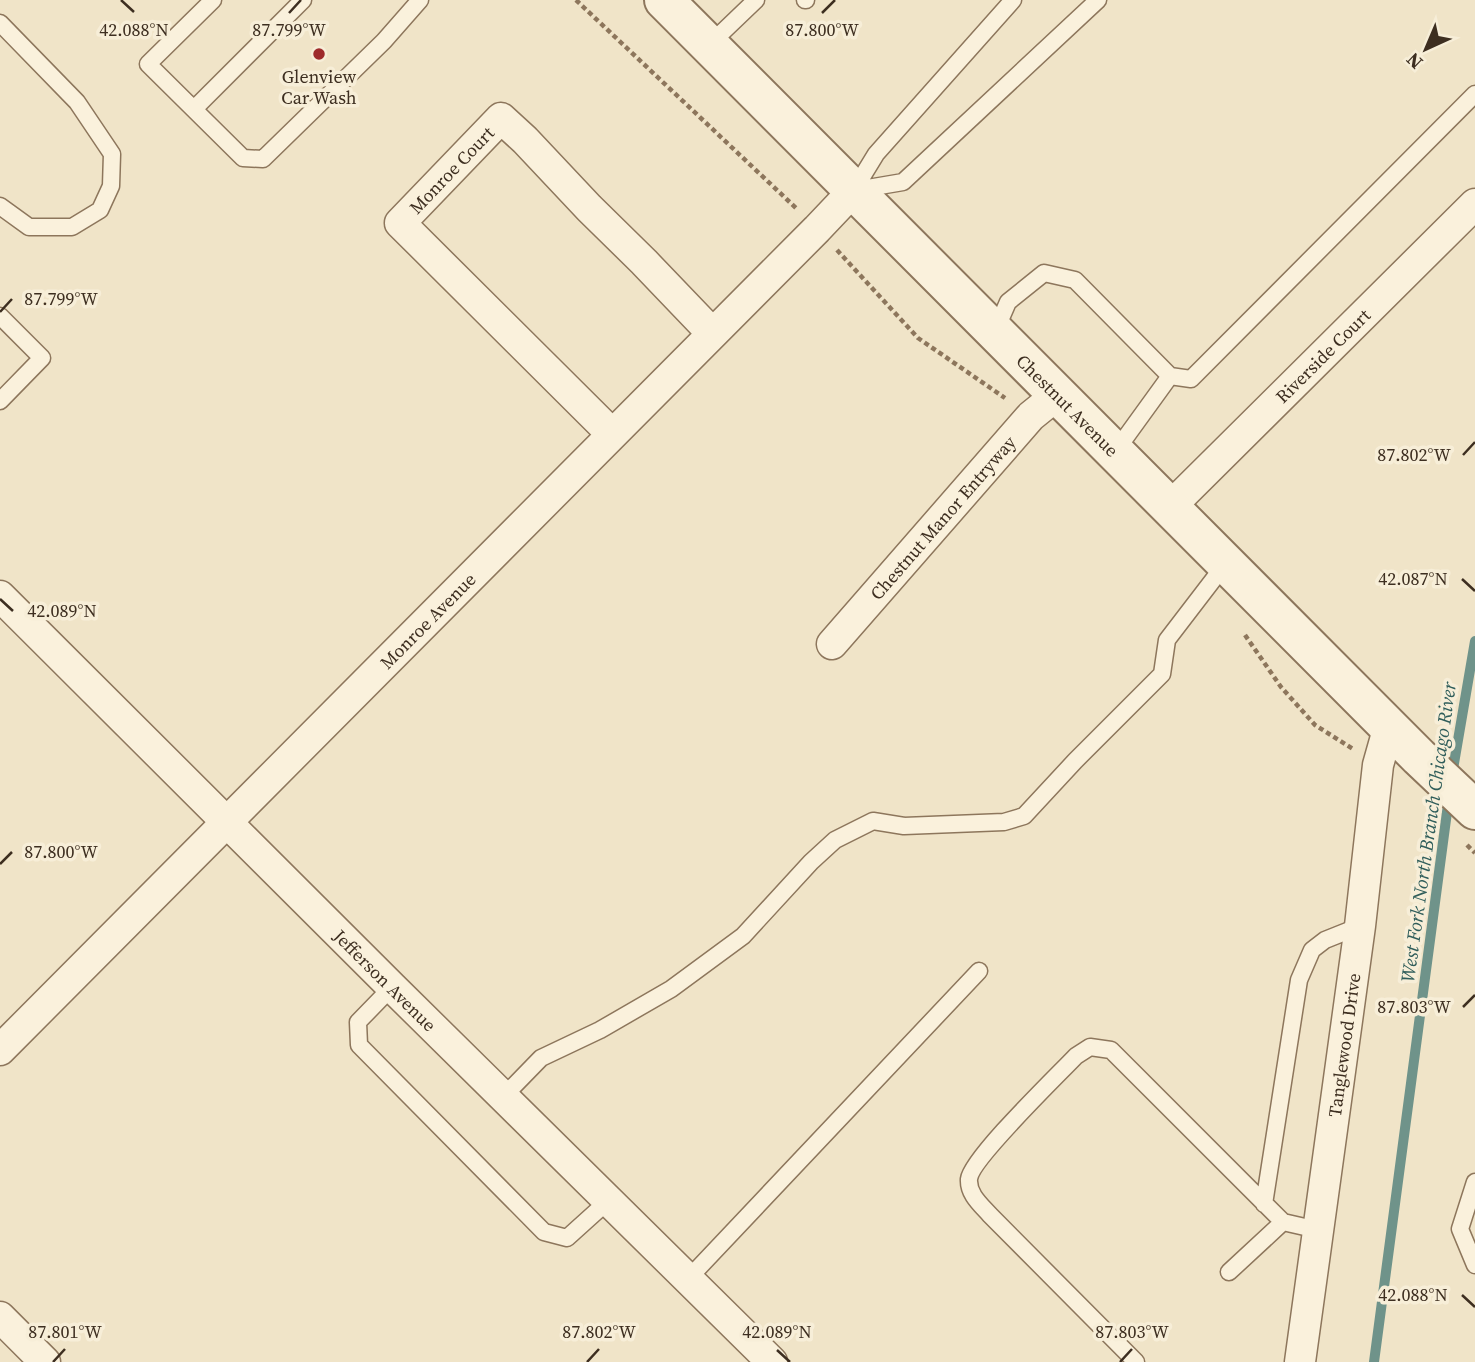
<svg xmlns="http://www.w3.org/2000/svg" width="1475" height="1362" viewBox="0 0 1475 1362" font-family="'Source Serif 4',serif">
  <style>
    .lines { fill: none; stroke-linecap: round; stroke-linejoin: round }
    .stream { stroke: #6f938a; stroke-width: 10 }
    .service-casing { stroke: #8d765c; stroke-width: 19 }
    .minor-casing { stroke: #8d765c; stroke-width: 33 }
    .tertiary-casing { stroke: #8d765c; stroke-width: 42 }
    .path { stroke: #8d765c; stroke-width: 4.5; stroke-dasharray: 5 3.5; stroke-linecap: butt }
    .service { stroke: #faf1dc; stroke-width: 16 }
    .minor { stroke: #faf1dc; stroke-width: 30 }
    .tertiary { stroke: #faf1dc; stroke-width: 38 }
    .ticks { fill: none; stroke: #3d2e20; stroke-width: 2.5 }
    .poi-dot { fill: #9e2a2b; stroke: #f7eed8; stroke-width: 2.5 }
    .labels { text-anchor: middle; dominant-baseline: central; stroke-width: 7; stroke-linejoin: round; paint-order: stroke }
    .poi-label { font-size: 18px; fill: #3d2e20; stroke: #f7eed8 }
    .street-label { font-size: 18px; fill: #3d2e20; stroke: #f7eed8 }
    .water-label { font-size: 19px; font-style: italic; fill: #2f5d5a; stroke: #f7eed8 }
    .ticks-label { font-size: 18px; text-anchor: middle; fill: #3d2e20; stroke: #f7eed8; stroke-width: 7; stroke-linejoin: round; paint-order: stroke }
  </style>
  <rect width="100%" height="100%" fill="#f0e4c8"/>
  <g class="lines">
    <!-- stream -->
    <path class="stream" d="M 1452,775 L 1475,641
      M 1374,1362 L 1449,797"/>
    <defs>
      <path id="service" d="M 213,0 L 148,64 L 243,158 L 263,159 L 384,41 L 420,0
        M 805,0 L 806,0
        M 0,23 L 77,102 L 112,154 L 111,186 L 100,210 L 72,227 L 29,227 L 0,206
        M 709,45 L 756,0
        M 194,109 L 303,0
        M 854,190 L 876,154 L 1013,0
        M 856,190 L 903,182 L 1098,0
        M 0,316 L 42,358 L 0,401
        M 995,332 L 1008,302 L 1044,273 L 1075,280 L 1170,376 L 1191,379 L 1475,94
        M 1115,452 L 1170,376
        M 392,987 L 358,1022 L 359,1045 L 544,1232 L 567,1238 L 608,1201
        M 503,1097 L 541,1058 L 600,1030 L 671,989 L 743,936 L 811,862 L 835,840 L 873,821 L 904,826 L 1004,822 L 1024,816 L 1075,761 L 1162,674 L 1167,640 L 1226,563
        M 1475,1182 L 1460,1229 L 1475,1265
        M 1264,1204 L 1299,980 L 1312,950 L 1325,940 L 1360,926
        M 1229,1272 L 1283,1222
        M 688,1279 L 979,971
        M 1136,1362 L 990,1215 C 980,1204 968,1194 969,1179 C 971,1159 1057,1076 1076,1056 L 1090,1047 L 1111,1050 L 1283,1222 L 1318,1230"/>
      <g id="minor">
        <path id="s1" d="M 612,434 L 400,223 L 501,118 L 525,140 L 589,208 L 644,262 L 712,333"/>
        <path id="s2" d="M 1170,507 L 1475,204"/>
        <path id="s3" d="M 0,596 L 392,987 L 772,1362"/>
        <path id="s4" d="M 832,644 L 1031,416 L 1057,395"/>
        <path id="s5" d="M 0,1050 L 817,229 L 854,190"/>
        <path d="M 0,1317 L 45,1362"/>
        <path id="s6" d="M 1300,1362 L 1360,926 L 1378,765 L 1389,726"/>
      </g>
      <g id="tertiary">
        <path id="s7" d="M 664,0 L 1419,757 L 1475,810"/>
      </g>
    </defs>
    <!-- service casing -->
    <use href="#service" class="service-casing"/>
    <!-- minor casing -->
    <use href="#minor" class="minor-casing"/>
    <!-- tertiary casing -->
    <use href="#tertiary" class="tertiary-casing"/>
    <!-- path -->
    <path class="path" d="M 576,0 L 797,209
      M 837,250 L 918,338 L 1005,398
      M 1245,635 L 1281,687 L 1315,725 L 1353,749
      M 1467,845 L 1475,853"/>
    <!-- service -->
    <use href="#service" class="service"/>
    <!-- minor -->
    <use href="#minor" class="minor"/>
    <!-- tertiary -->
    <use href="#tertiary" class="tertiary"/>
  </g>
  <!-- ticks -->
  <path class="ticks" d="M 121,0 L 134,12M 289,13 L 301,0M 822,13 L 835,0M 0,312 L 12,299M 1463,455 L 1475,442M 1462,579 L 1475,591M 0,599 L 13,611M 0,864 L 12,852M 1463,1007 L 1475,995M 1462,1295 L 1475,1307M 777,1350 L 790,1362M 53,1362 L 65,1349M 587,1362 L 599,1349M 1120,1362 L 1132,1349"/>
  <!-- markers -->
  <circle class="poi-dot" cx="319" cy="54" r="7"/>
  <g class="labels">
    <!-- poi labels -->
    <g class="poi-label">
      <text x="319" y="76">Glenview<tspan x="319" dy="21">Car Wash</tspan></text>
    </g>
    <!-- street labels -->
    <g class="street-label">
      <text stroke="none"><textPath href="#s1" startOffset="373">Monroe Court</textPath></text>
      <text stroke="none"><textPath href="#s2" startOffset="215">Riverside Court</textPath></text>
      <text stroke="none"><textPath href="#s7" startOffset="572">Chestnut Avenue</textPath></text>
      <text stroke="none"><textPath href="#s4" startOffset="168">Chestnut Manor Entryway</textPath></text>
      <text stroke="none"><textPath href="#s5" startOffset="606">Monroe Avenue</textPath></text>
      <text stroke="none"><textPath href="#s3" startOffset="544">Jefferson Avenue</textPath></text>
      <text stroke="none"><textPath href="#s6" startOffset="320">Tanglewood Drive</textPath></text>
    </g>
    <!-- water labels -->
    <g class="water-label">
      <text transform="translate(1428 832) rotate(-82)">West Fork North Branch Chicago River</text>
    </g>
  </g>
  <g class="ticks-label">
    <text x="134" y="36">42.088°N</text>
    <text x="289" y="36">87.799°W</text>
    <text x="822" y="36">87.800°W</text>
    <text x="61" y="305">87.799°W</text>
    <text x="1414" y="461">87.802°W</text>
    <text x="1413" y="585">42.087°N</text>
    <text x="62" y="617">42.089°N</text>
    <text x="61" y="858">87.800°W</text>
    <text x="1414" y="1013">87.803°W</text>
    <text x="1413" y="1301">42.088°N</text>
    <text x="65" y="1338">87.801°W</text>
    <text x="599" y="1338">87.802°W</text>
    <text x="1132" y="1338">87.803°W</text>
    <text x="777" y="1338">42.089°N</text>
  </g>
  <!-- north arrow -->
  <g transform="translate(1426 49) rotate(224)" stroke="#f7eed8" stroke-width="5" paint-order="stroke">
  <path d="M0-5L12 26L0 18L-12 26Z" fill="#3d2e20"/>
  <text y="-10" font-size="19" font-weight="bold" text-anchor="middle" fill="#3d2e20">N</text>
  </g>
</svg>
